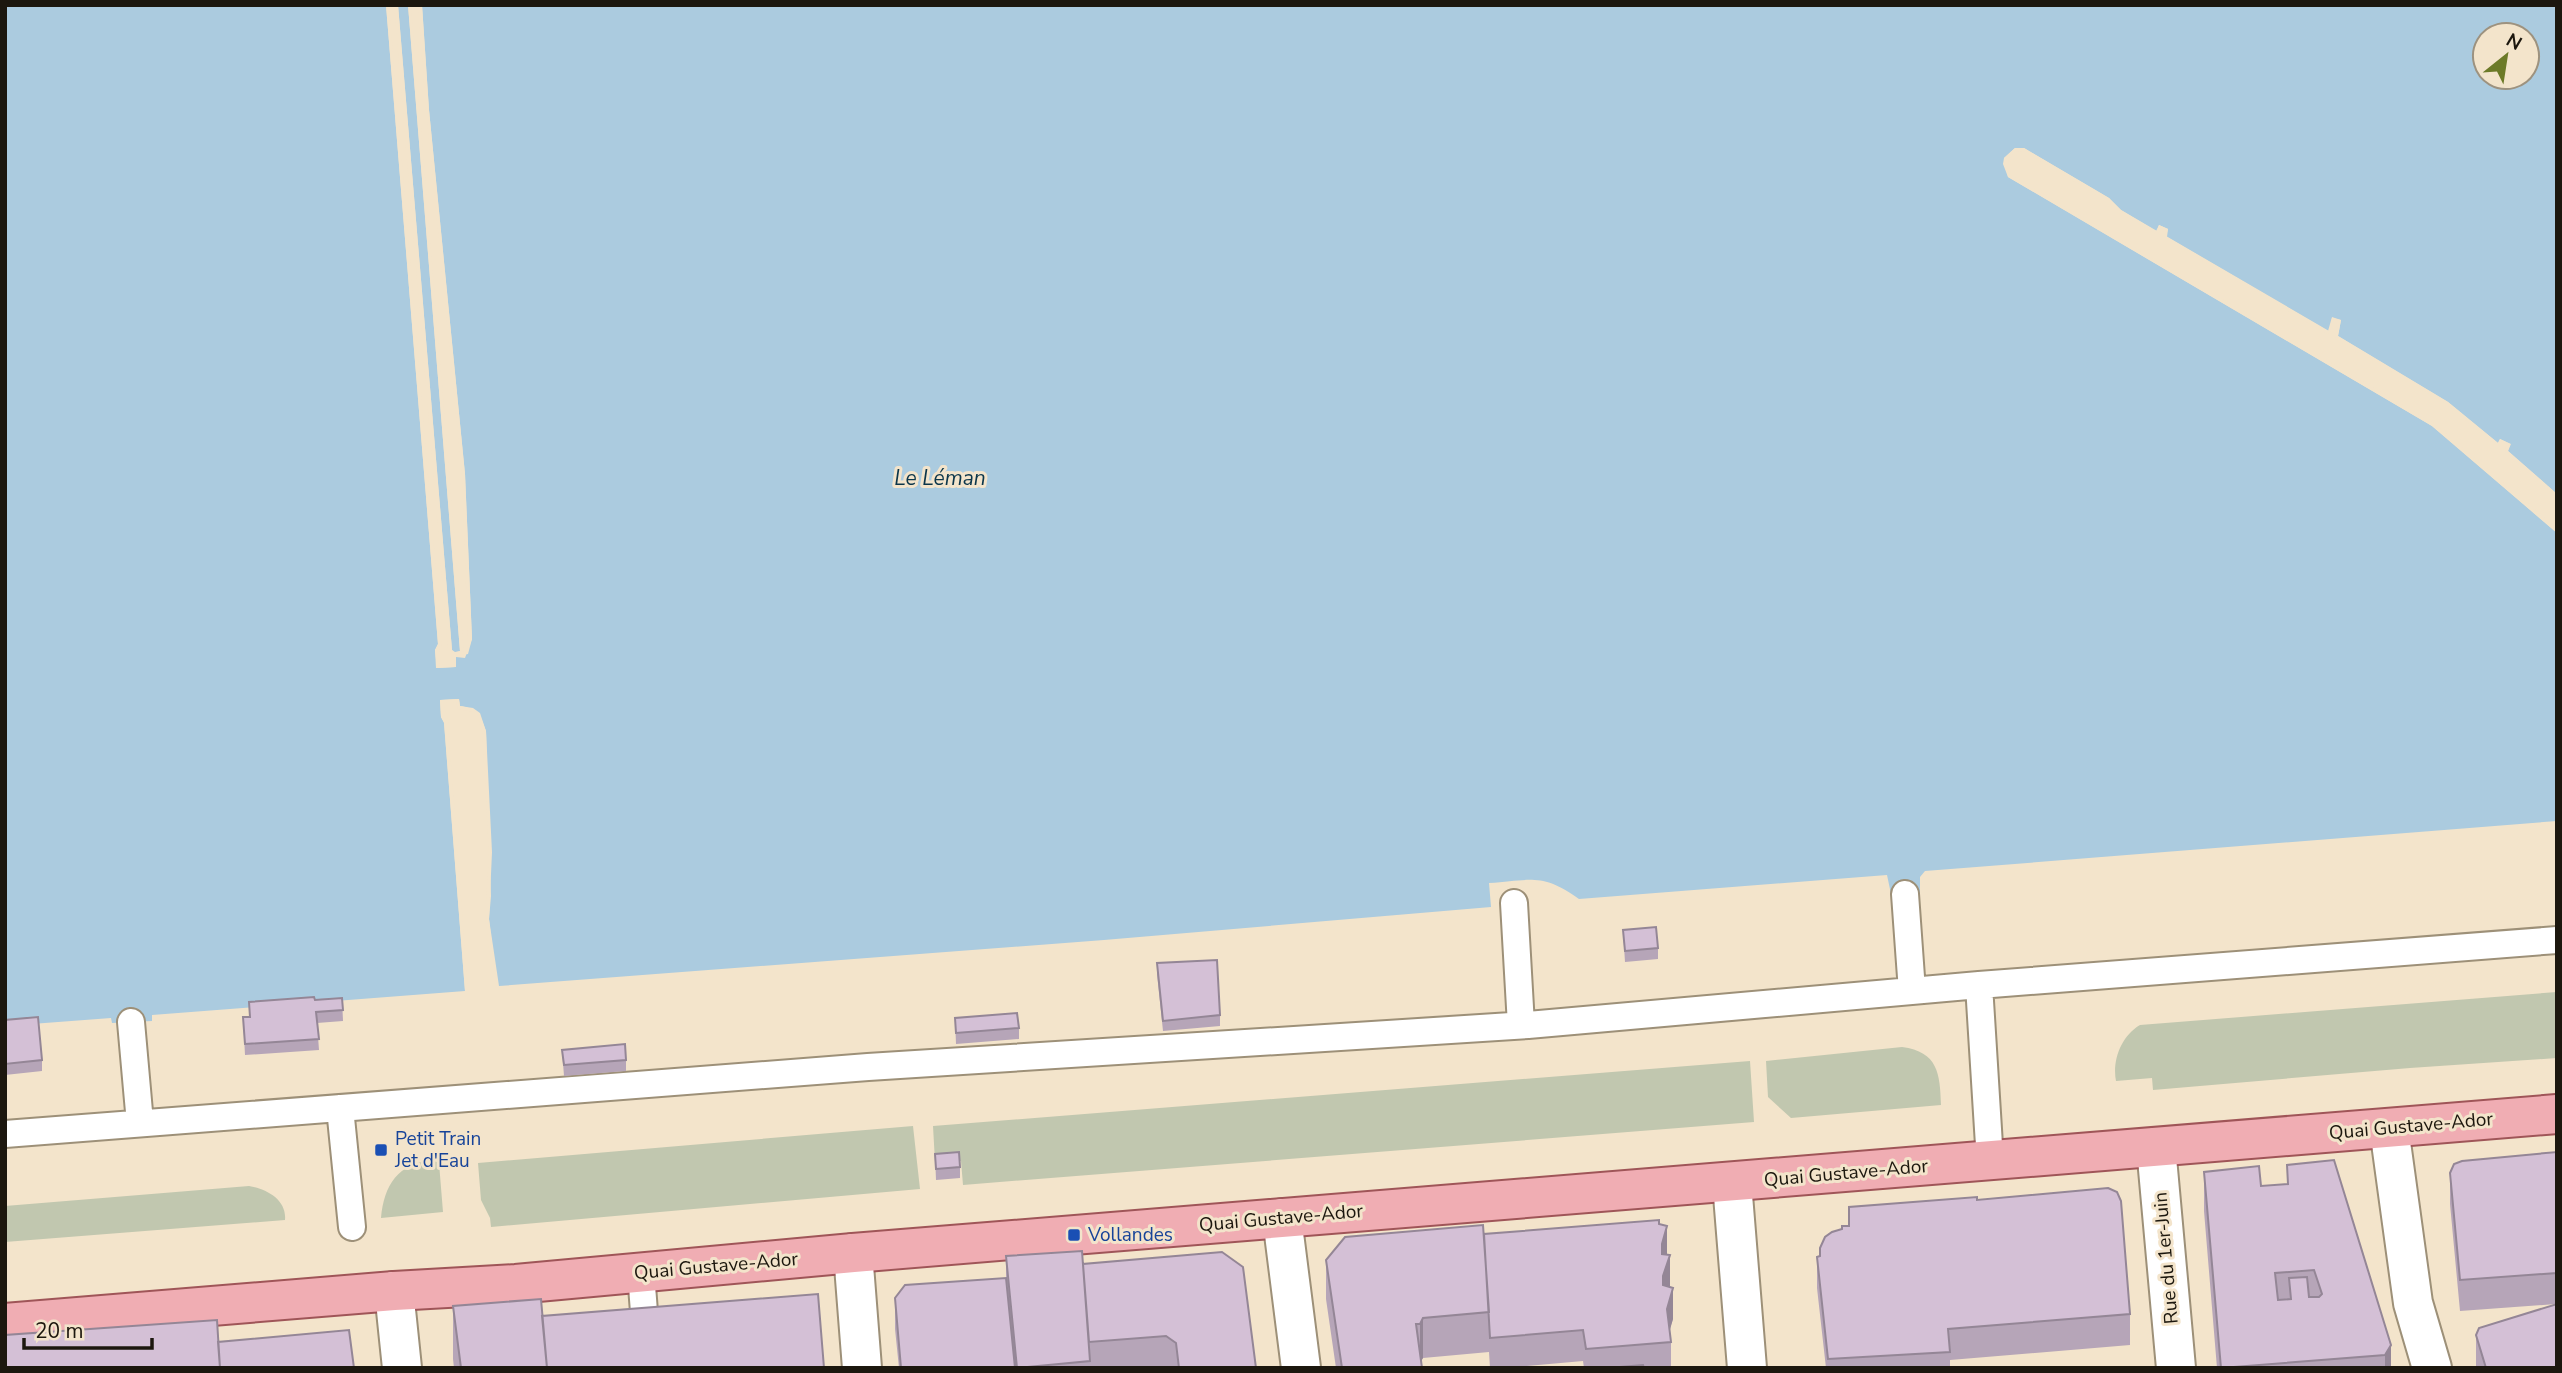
<svg xmlns="http://www.w3.org/2000/svg" width="2562" height="1373" viewBox="0 0 2562 1373" font-family="'Nunito Sans',sans-serif">
  <style>
    .green { fill: #c1c7af }
    .water { fill: #abcbdf; fill-rule: evenodd }
    .pier { fill: #f3e4cb }
    .lines { fill: none; stroke-linecap: round; stroke-linejoin: round }
    .service-casing { stroke: #9d9078; stroke-width: 30 }
    .minor-casing { stroke: #9d9078; stroke-width: 42 }
    .primary-casing { stroke: #9f5558; stroke-width: 42 }
    .service { stroke: #fff; stroke-width: 26 }
    .minor { stroke: #fff; stroke-width: 38 }
    .primary { stroke: #f0adb3; stroke-width: 38 }
    .wall { fill: #b6a5b8 }
    .shaded-wall { fill: #948696 }
    .building { fill: #d4c0d6; stroke: #948696; stroke-width: 2; fill-rule: evenodd }
    .transit-dot { fill: #1a4fb4; stroke: #f3e4cb; stroke-width: 2.5 }
    .labels { text-anchor: middle; dominant-baseline: central; stroke-width: 6; stroke-linejoin: round; paint-order: stroke }
    .street-label { font-size: 19px; fill: #1c170e; stroke: #f3e4cb }
    .transit-label { font-size: 19px; fill: #164399; stroke: #f3e4cb; text-anchor: start }
    .water-label { font-size: 21px; font-style: italic; fill: #0b364b; stroke: #f3e4cb }
  </style>
  <rect width="100%" height="100%" fill="#f3e4cb"/>
  <!-- green -->
  <path class="green" d="M 2557,992 L 2557,1058 L 2410,1068 L 2153,1090 L 2152,1078 L 2116,1081 C 2112,1061 2121,1036 2140,1025 Z
    M 1902,1047 C 1938,1052 1940,1073 1941,1105 L 1791,1118 L 1768,1097 L 1766,1061 Z
    M 1750,1061 L 1754,1122 L 963,1185 L 961,1161 L 935,1162 L 933,1126 Z
    M 913,1126 L 920,1189 L 491,1227 L 490,1218 L 481,1200 L 478,1163 Z
    M 433,1160 L 439,1163 L 443,1212 L 381,1218 C 384,1185 398,1163 433,1160 Z
    M 249,1186 C 267,1189 287,1200 285,1220 L 5,1242 L 5,1206 Z"/>
  <!-- water -->
  <path class="water" d="M 5,5 L 386,5 L 438,644 L 435,650 L 437,668 L 456,667 L 456,656 L 468,654 L 472,639 L 465,474 L 429,110 L 422,5 L 2557,5 L 2557,494 L 2508,451 L 2510,444 L 2500,439 L 2498,443 L 2448,402 L 2338,336 L 2341,320 L 2332,318 L 2329,331 L 2166,236 L 2168,229 L 2159,225 L 2157,231 L 2121,210 L 2109,198 L 2024,148 L 2015,148 L 2004,158 L 2008,177 L 2432,426 L 2557,533 L 2557,821 L 1925,871 L 1920,877 L 1920,894 L 1891,894 L 1887,875 L 1579,899 C 1543,873 1530,880 1489,883 L 1491,907 L 1104,940 L 499,986 L 489,919 L 491,896 L 486,731 C 480,714 478,709 460,706 L 459,699 L 440,700 L 441,717 L 444,722 L 465,991 L 152,1015 L 152,1021 L 112,1023 L 111,1018 L 5,1026 ZM 2485,35 L 2527,35 L 2527,77 L 2485,77 Z
    M 398,5 L 408,5 L 460,651 L 454,653 L 452,650 Z"/>
  <!-- pier -->
  <path class="pier" d="M 386,5 L 389,5 L 442,644 L 439,651 L 440,664 L 452,664 L 452,655 L 448,650 L 394,5 L 398,5 L 452,650 L 455,652 L 460,651 L 408,5 L 411,5 L 464,654 L 468,639 L 462,475 L 426,110 L 418,5 L 422,5 L 429,110 L 465,474 L 472,639 L 465,658 L 456,657 L 456,667 L 436,668 L 435,650 L 438,644 Z
    M 2015,148 L 2024,148 L 2109,198 L 2121,210 L 2156,231 L 2159,225 L 2168,229 L 2167,237 L 2328,331 L 2332,317 L 2341,320 L 2338,336 L 2448,402 L 2498,443 L 2500,439 L 2511,444 L 2508,451 L 2557,494 L 2557,497 L 2505,453 L 2506,446 L 2502,444 L 2496,446 L 2446,404 L 2335,339 L 2337,322 L 2334,322 L 2331,333 L 2327,334 L 2165,239 L 2164,231 L 2161,230 L 2159,234 L 2155,234 L 2119,213 L 2107,201 L 2023,151 L 2016,152 L 2008,159 L 2011,175 L 2434,423 L 2557,528 L 2557,533 L 2432,426 L 2008,177 L 2003,164 L 2004,158 Z
    M 459,699 L 460,706 L 473,708 L 480,713 L 486,731 L 492,852 L 489,919 L 493,954 L 490,956 L 485,919 L 489,852 L 482,731 L 477,715 L 472,712 L 458,709 L 456,702 L 444,703 L 448,722 L 468,991 L 465,991 L 444,723 L 441,717 L 440,700 Z"/>
  <g class="lines">
    <defs>
      <path id="service" d="M 1905,894 L 1912,991
        M 1514,903 L 1521,1025
        M 1979,985 L 1990,1161
        M 131,1022 L 140,1123
        M 340,1108 L 352,1227
        M 5,1134 L 868,1067 L 1528,1025 L 1979,985 L 2557,940
        M 641,1273 L 646,1338"/>
      <path id="minor" d="M 2389,1128 L 2413,1303 L 2432,1368
        M 2156,1147 L 2176,1368
        M 1732,1183 L 1747,1368
        M 1282,1218 L 1301,1368
        M 853,1253 L 862,1368
        M 394,1291 L 402,1368"/>
      <path id="primary" d="M 5,1323 L 394,1291 L 516,1284 L 853,1253 L 2557,1114"/>
    </defs>
    <!-- service casing -->
    <use href="#service" class="service-casing"/>
    <!-- minor casing -->
    <use href="#minor" class="minor-casing"/>
    <!-- primary casing -->
    <use href="#primary" class="primary-casing"/>
    <!-- service -->
    <use href="#service" class="service"/>
    <!-- minor -->
    <use href="#minor" class="minor"/>
    <!-- primary -->
    <use href="#primary" class="primary"/>
  </g>
  <!-- wall -->
  <path class="wall" d="M 1623,930 L 1658,948 L 1658,959 L 1625,962 Z
    M 1157,963 L 1220,1015 L 1220,1026 L 1163,1031 L 1157,974 Z
    M 342,998 L 343,1021 L 317,1023 L 319,1050 L 245,1055 L 243,1017 L 249,1017 L 249,1002 Z
    M 955,1018 L 1019,1028 L 1019,1039 L 956,1044 Z
    M 5,1020 L 42,1060 L 42,1071 L 5,1075 Z
    M 562,1050 L 626,1060 L 626,1071 L 564,1076 Z
    M 2557,1152 L 2557,1368 L 2476,1368 L 2476,1335 L 2556,1304 L 2460,1311 L 2450,1204 L 2450,1173 Z
    M 935,1154 L 960,1167 L 960,1178 L 936,1180 Z
    M 2287,1165 L 2391,1368 L 2217,1368 L 2204,1211 L 2204,1172 L 2261,1186 L 2287,1184 Z
    M 1977,1200 L 2130,1314 L 2130,1345 L 1950,1360 L 1950,1368 L 1826,1368 L 1817,1288 L 1817,1257 L 1820,1256 L 1820,1248 L 1842,1229 L 1849,1226 Z
    M 1659,1224 L 1667,1255 L 1673,1319 L 1669,1331 L 1671,1342 L 1671,1368 L 1584,1368 L 1583,1361 L 1504,1368 L 1490,1368 L 1489,1352 L 1423,1358 L 1421,1361 L 1422,1368 L 1336,1368 L 1326,1299 L 1326,1260 L 1484,1234 Z
    M 1006,1256 L 1083,1264 L 1256,1368 L 899,1368 L 895,1329 L 895,1298 L 1006,1278 Z
    M 453,1306 L 542,1316 L 824,1368 L 454,1368 L 453,1359 Z"/>
  <!-- shaded-wall -->
  <path class="shaded-wall" d="M 1667,1226 L 1667,1257 L 1662,1275 L 1662,1244 Z
    M 1670,1255 L 1670,1287 L 1663,1307 L 1663,1276 Z
    M 1673,1288 L 1673,1319 L 1667,1340 L 1667,1309 Z
    M 1423,1318 L 1423,1358 L 1420,1363 L 1420,1324 Z
    M 2391,1345 L 2391,1368 L 2385,1368 L 2385,1355 Z"/>
  <!-- building -->
  <path class="building" d="M 1656,927 L 1658,948 L 1625,951 L 1623,930 Z
    M 1217,960 L 1220,1015 L 1163,1021 L 1157,963 Z
    M 314,997 L 315,1000 L 342,998 L 343,1010 L 316,1012 L 319,1039 L 245,1044 L 243,1017 L 250,1017 L 249,1002 Z
    M 1017,1013 L 1019,1028 L 956,1033 L 955,1018 Z
    M 38,1017 L 42,1060 L 5,1064 L 5,1020 Z
    M 625,1044 L 626,1060 L 564,1065 L 562,1050 Z
    M 959,1152 L 960,1167 L 936,1169 L 935,1154 Z
    M 2557,1152 L 2557,1273 L 2460,1280 L 2450,1173 L 2454,1164 L 2462,1161 Z
    M 2334,1160 L 2391,1345 L 2385,1355 L 2221,1368 L 2204,1172 L 2259,1166 L 2261,1186 L 2288,1184 L 2287,1165 ZM 2314,1270 L 2322,1294 L 2319,1297 L 2309,1297 L 2307,1277 L 2289,1278 L 2291,1299 L 2278,1300 L 2275,1273 Z
    M 2108,1188 L 2117,1192 L 2121,1201 L 2130,1314 L 1948,1329 L 1950,1352 L 1828,1359 L 1817,1257 L 1820,1256 L 1820,1248 L 1825,1237 L 1832,1232 L 1842,1229 L 1842,1226 L 1849,1226 L 1849,1207 L 1977,1197 L 1977,1200 Z
    M 1659,1220 L 1659,1224 L 1667,1226 L 1662,1244 L 1662,1254 L 1670,1255 L 1663,1276 L 1663,1285 L 1673,1288 L 1667,1309 L 1671,1342 L 1586,1349 L 1583,1330 L 1490,1338 L 1484,1234 Z
    M 1483,1225 L 1489,1312 L 1423,1318 L 1420,1324 L 1416,1324 L 1422,1368 L 1342,1368 L 1326,1260 L 1345,1237 Z
    M 1082,1251 L 1090,1361 L 1017,1368 L 1006,1256 Z
    M 1222,1252 L 1243,1267 L 1256,1368 L 1179,1368 L 1176,1343 L 1166,1336 L 1089,1342 L 1083,1264 Z
    M 1006,1278 L 1015,1368 L 901,1368 L 895,1298 L 905,1285 Z
    M 818,1294 L 824,1368 L 547,1368 L 542,1316 Z
    M 541,1299 L 547,1368 L 461,1368 L 453,1306 Z
    M 2557,1304 L 2557,1368 L 2486,1368 L 2476,1335 L 2479,1328 Z
    M 217,1320 L 220,1368 L 5,1368 L 5,1335 Z
    M 349,1330 L 354,1368 L 220,1368 L 218,1342 Z
    M 1643,1365 L 1644,1368 L 1607,1368 Z"/>
  <!-- markers -->
  <g class="transit-dot">
    <rect x="374" y="1143" width="14" height="14" rx="3.5"/>
    <rect x="1067" y="1228" width="14" height="14" rx="3.5"/>
  </g>
  <g class="labels">
    <!-- street labels -->
    <g class="street-label">
      <text transform="translate(2411 1126) rotate(-5)">Quai Gustave-Ador</text>
      <text transform="translate(1846 1173) rotate(-5)">Quai Gustave-Ador</text>
      <text transform="translate(1281 1218) rotate(-5)">Quai Gustave-Ador</text>
      <text transform="translate(2166 1258) rotate(-95)">Rue du 1er-Juin</text>
      <text transform="translate(716 1266) rotate(-5)">Quai Gustave-Ador</text>
    </g>
    <!-- transit labels -->
    <g class="transit-label">
      <text x="395" y="1139">Petit Train<tspan x="395" dy="22">Jet d'Eau</tspan></text>
      <text x="1088" y="1235">Vollandes</text>
    </g>
    <!-- water labels -->
    <g class="water-label">
      <text x="940" y="478">Le Léman</text>
    </g>
  </g>
  <!-- border -->
  <rect width="2562" height="1373" fill="none" stroke="#1c170e" stroke-width="14"/>
  <!-- north arrow -->
  <g transform="translate(2506 56) rotate(30)"><circle r="33" fill="#f3e4cb" stroke="#9d927f" stroke-width="2"/>
  <path d="M0-5L12 26L0 18L-12 26Z" fill="#6c7a28"/>
  <text y="-10" font-size="19" font-weight="bold" text-anchor="middle" fill="#1c170e">N</text>
  </g>
  <!-- scale -->
  <path d="M24 1338v10h128v-10" fill="none" stroke="#1c170e" stroke-width="3.5"/>
  <text x="35" y="1338" font-size="21" fill="#1c170e" stroke="#f3e4cb" stroke-width="5" paint-order="stroke">20 m</text>
</svg>
